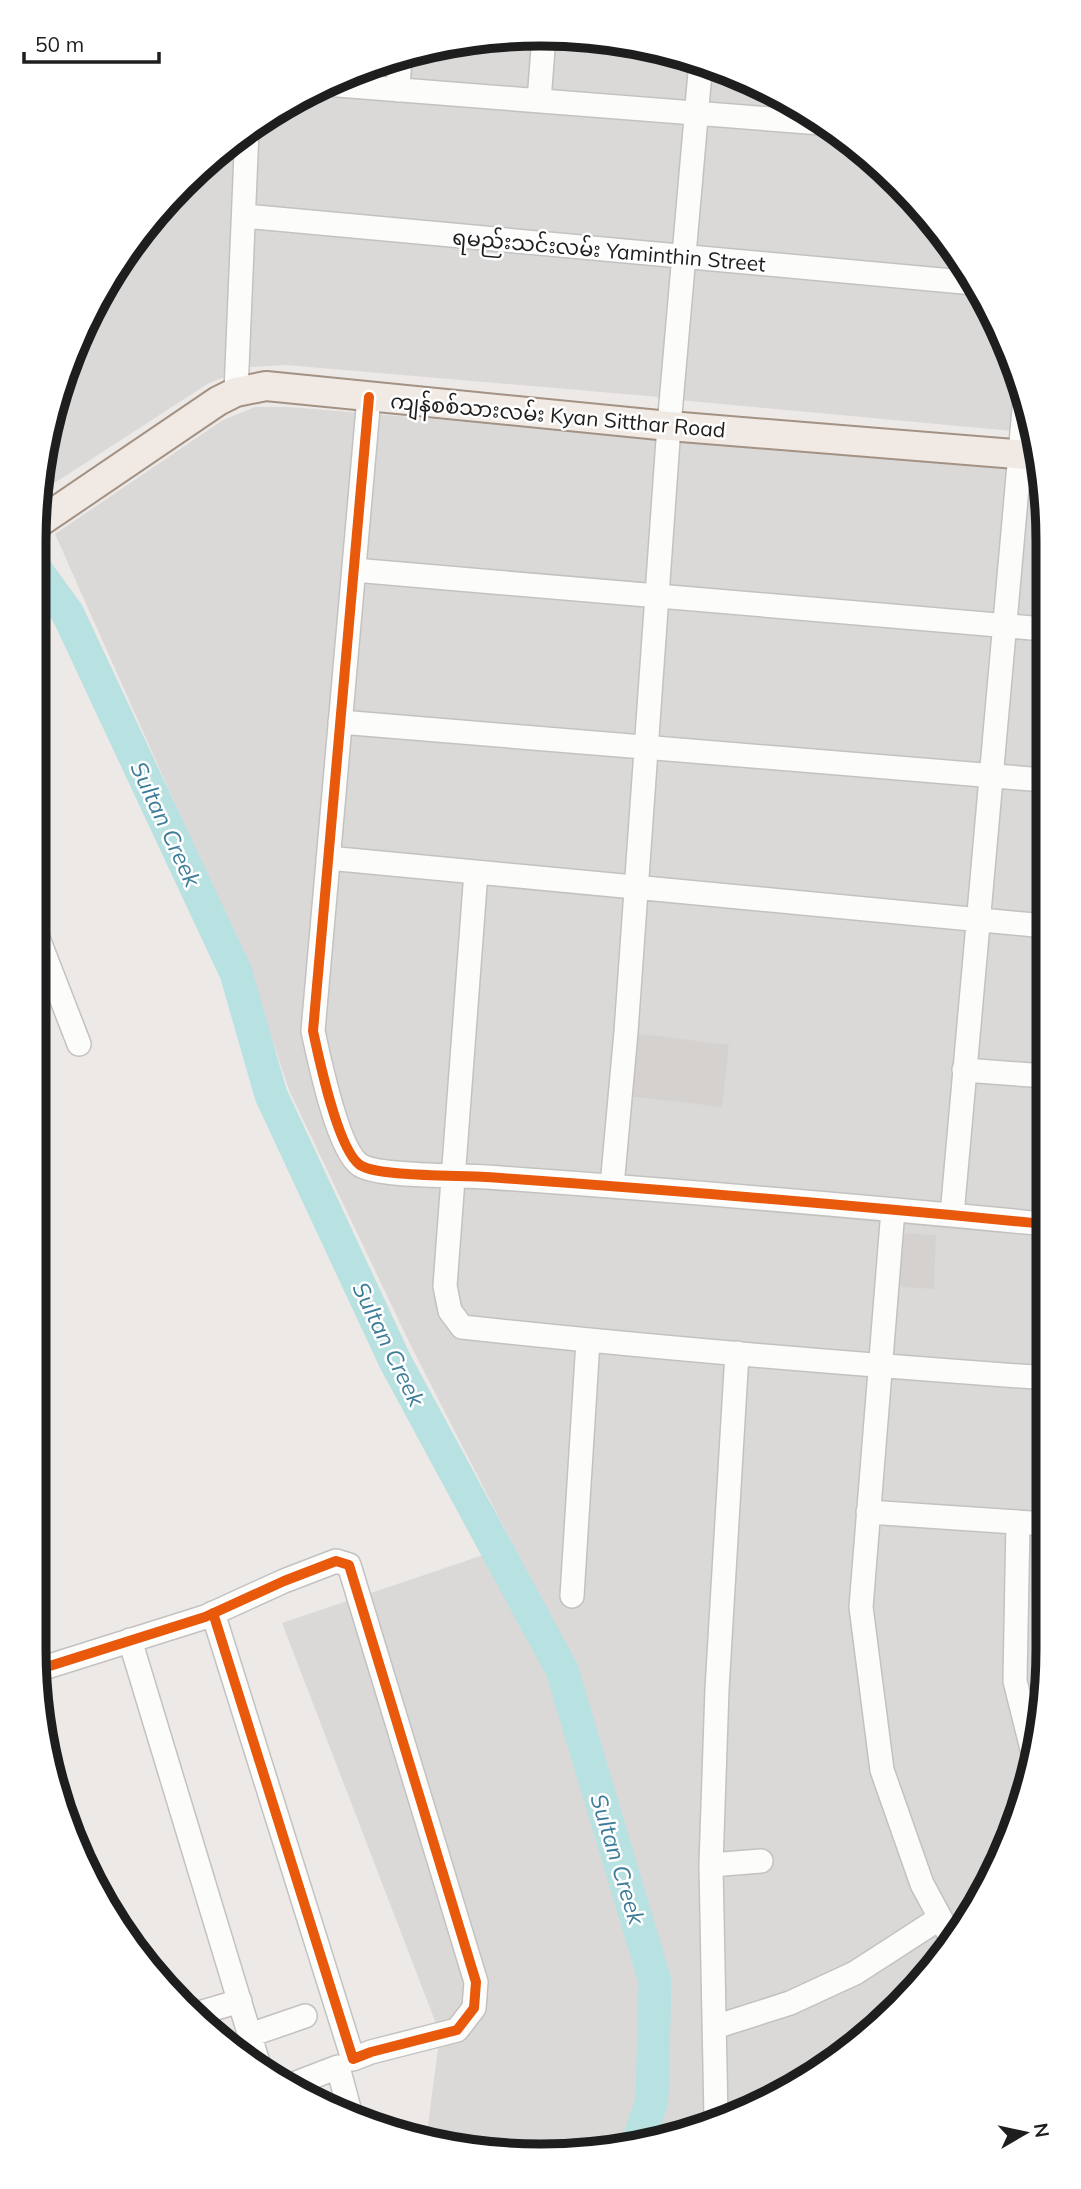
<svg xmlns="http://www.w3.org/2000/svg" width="1081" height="2189" viewBox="0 0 1081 2189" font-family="Mulish,'Noto Sans Myanmar',sans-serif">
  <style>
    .residential { fill: #dbd9d8 }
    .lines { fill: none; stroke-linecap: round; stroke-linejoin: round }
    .river { stroke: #b8e1e1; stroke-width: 33 }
    .building { fill: #d5d1cf }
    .minor-casing { stroke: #c3c2c1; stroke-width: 26 }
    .major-casing { stroke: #a39283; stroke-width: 32 }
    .minor { stroke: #fcfcfb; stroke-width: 23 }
    .major { stroke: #f1e9e4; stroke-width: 28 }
    .cycleway-casing { stroke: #fff; stroke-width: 15 }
    .cycleway { stroke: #e8590c; stroke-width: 10 }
    .labels { text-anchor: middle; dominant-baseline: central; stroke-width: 5; stroke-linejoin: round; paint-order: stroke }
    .street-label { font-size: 21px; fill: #1e1e1e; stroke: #fff }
    .water-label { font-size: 23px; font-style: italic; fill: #3e7d9a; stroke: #fff }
    .rim { fill: none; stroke: #1e1e1e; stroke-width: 9 }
  </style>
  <rect width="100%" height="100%" fill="#ece9e7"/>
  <!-- residential -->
  <path class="residential" d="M 573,34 L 671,50 L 689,57 L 659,397 L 286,365 L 250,367 L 209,383 L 36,495 L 50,410 L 85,317 L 138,232 L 206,159 L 287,101 L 377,60 L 474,38 Z
    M 713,66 L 764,85 L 875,159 L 962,258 L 1021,377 L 1034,433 L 679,400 Z
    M 255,407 L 289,407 L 1042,469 L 1043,475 L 1047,1681 L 1031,1779 L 996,1872 L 899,2007 L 765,2103 L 606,2151 L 441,2146 L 426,2140 L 440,2034 L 282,1623 L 513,1545 L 411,1346 L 289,1090 L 250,972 L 55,534 L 223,420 Z"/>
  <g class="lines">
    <!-- river -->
    <path class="river" d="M 34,567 L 68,614 L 236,973 L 271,1095 L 395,1361 L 562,1670 L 655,1981 L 652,2100 L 638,2142"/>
  </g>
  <!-- building -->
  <path class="building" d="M 626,1032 L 729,1045 L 722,1107 L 618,1095 Z
    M 902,1233 L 936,1235 L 934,1289 L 900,1287 Z"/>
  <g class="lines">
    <defs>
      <path id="minor" d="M 325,84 L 821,123
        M 398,90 L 400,55
        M 539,101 L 544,35
        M 244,216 L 974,283
        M 236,392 L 247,130
        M 369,397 L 313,1031 C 319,1059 338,1150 360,1165 C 378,1177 459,1175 486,1177 C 672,1190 859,1206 1045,1224
        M 354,570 L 1044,629
        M 340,722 L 1044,780
        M 328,858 L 1045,926
        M 476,872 L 445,1286 L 450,1311 L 462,1327 C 656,1348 851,1364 1046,1378
        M 34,928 L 79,1044
        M 964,1070 L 1045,1076
        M 612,1186 L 626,1032 L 669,426 L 701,61
        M 893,1210 L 861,1607 L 882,1770 L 922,1884 L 950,1936
        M 952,1215 L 1025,398
        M 868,1512 L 1046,1524
        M 1018,1522 L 1015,1681 L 1034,1757
        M 572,1596 L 588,1341
        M 130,1640 L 260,2069
        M 37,1670 L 205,1617 L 284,1581 L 336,1561 L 349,1565 L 476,1982 L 474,2008 L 457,2030 L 371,2052 L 353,2059 L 213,1613
        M 711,1865 L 761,1861
        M 192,2015 L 240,2001
        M 715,2027 L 790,2003 L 855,1973 L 940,1918
        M 250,2035 L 305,2016
        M 286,2087 L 338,2067 L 350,2112
        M 716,2118 L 711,1865 L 717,1689 L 737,1353"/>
      <path id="major" d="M 34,526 L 218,401 L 236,392 L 266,386 L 669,426 L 1039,456"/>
    </defs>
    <!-- minor casing -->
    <use href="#minor" class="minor-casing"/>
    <!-- major casing -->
    <use href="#major" class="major-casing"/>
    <!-- minor -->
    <use href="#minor" class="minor"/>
    <!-- major -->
    <use href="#major" class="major"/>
    <defs>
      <path id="cycleway" d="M 369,397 L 313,1031 C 319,1059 338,1150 360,1165 C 378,1177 459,1175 486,1177 C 672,1190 859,1206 1045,1224
        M 37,1670 L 205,1617 L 284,1581 L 336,1561 L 349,1565 L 476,1982 L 474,2008 L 457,2030 L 371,2052 L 353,2059 L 213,1613"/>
    </defs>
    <!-- cycleway casing -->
    <use href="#cycleway" class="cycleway-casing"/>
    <!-- cycleway -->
    <use href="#cycleway" class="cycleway"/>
  </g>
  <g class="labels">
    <!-- street labels -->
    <g class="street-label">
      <text transform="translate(609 250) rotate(5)">ရမည်းသင်းလမ်း Yaminthin Street</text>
      <text transform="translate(558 415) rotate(5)">ကျန်စစ်သားလမ်း Kyan Sitthar Road</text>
    </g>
    <!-- water labels -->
    <g class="water-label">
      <text transform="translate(166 824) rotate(65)">Sultan Creek</text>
      <text transform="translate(389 1344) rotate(64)">Sultan Creek</text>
      <text transform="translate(618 1859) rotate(73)">Sultan Creek</text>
    </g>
  </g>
  <!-- crop -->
  <path d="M0 0H1081V2189H0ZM541 46H541A495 495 0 0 1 1036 541V1649A495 495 0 0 1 541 2144H541A495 495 0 0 1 46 1649V541A495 495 0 0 1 541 46Z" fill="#fff" fill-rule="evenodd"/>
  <path class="rim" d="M541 46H541A495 495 0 0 1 1036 541V1649A495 495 0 0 1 541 2144H541A495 495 0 0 1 46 1649V541A495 495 0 0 1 541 46Z"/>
  <!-- north arrow -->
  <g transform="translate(1025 2133) rotate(81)" stroke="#ffffff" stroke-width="5" paint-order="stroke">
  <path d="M0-5L12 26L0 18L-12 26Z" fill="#1e1e1e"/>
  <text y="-10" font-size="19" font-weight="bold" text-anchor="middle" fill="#1e1e1e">N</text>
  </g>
  <!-- scale -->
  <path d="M24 52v10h135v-10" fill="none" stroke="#1e1e1e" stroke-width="3.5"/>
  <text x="35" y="52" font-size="21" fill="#1e1e1e" stroke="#ffffff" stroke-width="5" paint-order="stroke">50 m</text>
</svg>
